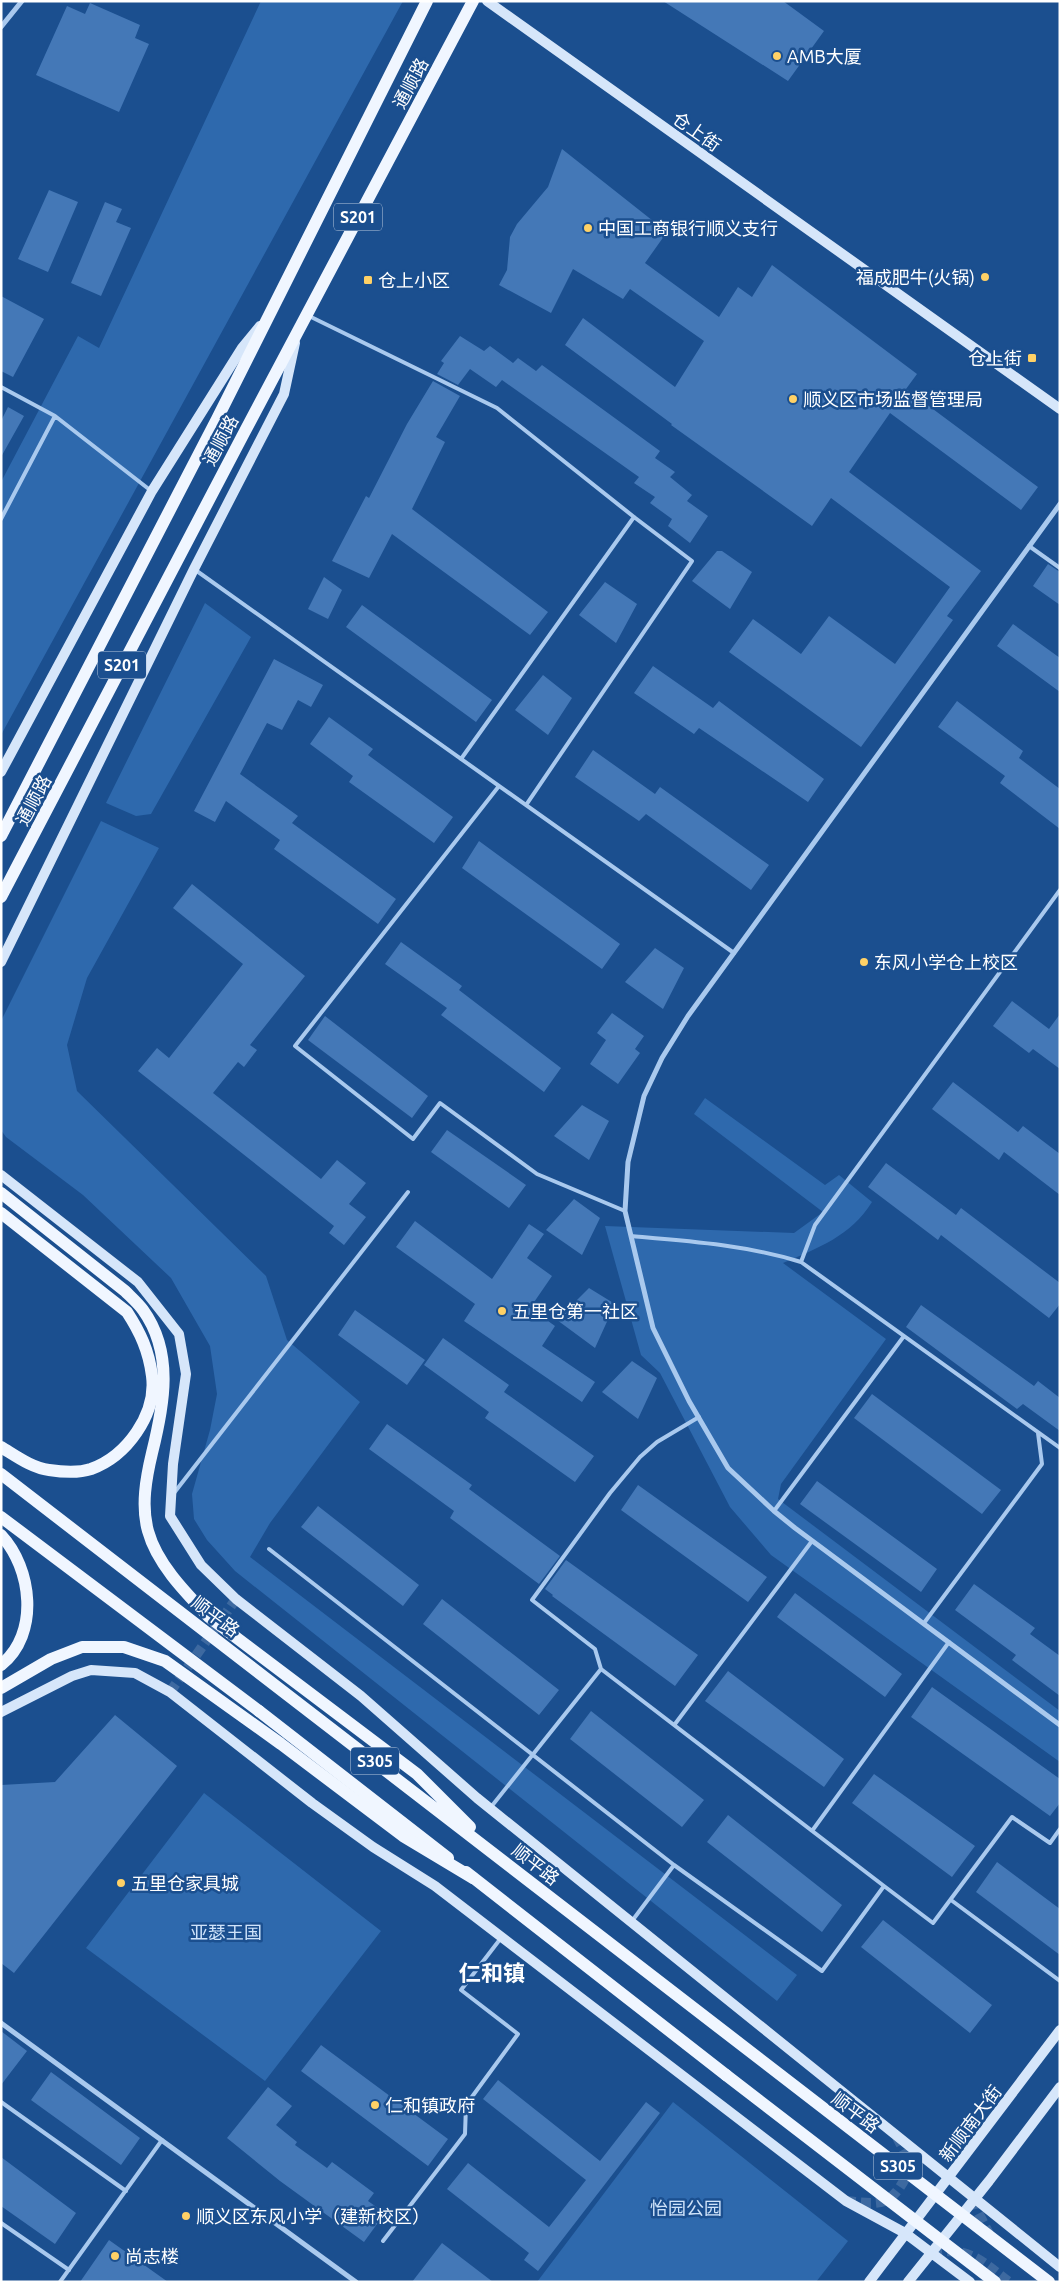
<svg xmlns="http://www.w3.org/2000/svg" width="1061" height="2283" viewBox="0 0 1061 2283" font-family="Ubuntu,'Noto Sans SC',sans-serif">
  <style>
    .green { fill: #2e69ad }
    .building { fill: #4478b7 }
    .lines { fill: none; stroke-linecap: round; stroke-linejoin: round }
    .secondary-tunnel { stroke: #3d69a0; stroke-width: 10; stroke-dasharray: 10 5; stroke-linecap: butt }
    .lane { stroke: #a9c9ee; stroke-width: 4 }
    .street { stroke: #a9c9ee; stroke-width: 5 }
    .secondary { stroke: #d6e6fa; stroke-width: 10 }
    .primary { stroke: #f0f6ff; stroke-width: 12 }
    .primary-bridge { stroke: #f0f6ff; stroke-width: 12 }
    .poi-dot { fill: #ffd166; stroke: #1b4f8f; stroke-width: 2 }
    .labels { text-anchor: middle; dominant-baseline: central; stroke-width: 5; stroke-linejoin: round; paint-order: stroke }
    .shield { fill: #1b4f8f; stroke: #bbcadd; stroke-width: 1 }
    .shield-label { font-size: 16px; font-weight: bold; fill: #fff }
    .poi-label { font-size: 18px; fill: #fff; stroke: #1b4f8f; text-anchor: start }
    .street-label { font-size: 18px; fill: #fff; stroke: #1b4f8f }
    .park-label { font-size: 18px; fill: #cfe3fa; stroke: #1b4f8f }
    .district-label { font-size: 22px; font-weight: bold; fill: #fff; stroke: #1b4f8f }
  </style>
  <rect width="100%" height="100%" fill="#1b4f8f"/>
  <!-- green -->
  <path class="green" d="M 261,1 L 403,1 L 1,735 L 1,482 L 78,336 L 99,348 Z
    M 205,603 L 251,637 L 151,814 L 136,816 L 106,803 Z
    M 101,821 L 159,848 L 87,978 L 67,1045 L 77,1091 L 266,1276 L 287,1340 L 360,1402 L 270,1523 L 250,1557 L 797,1975 L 777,2001 L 235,1571 L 207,1540 L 194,1519 L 192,1494 L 210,1430 L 217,1394 L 210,1346 L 171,1278 L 83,1195 L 6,1137 L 1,1130 L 1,1021 Z
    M 705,1098 L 825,1185 L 839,1175 L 872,1202 C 851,1236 818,1248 783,1263 L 886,1339 L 781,1484 L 778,1499 L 1060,1711 L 1060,1762 L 771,1555 L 730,1507 L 660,1373 L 641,1355 L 605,1226 L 794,1233 L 823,1212 L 694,1114 Z
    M 204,1793 L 381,1931 L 265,2081 L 86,1948 Z
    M 673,2102 L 848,2241 L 816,2282 L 537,2282 Z"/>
  <!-- building -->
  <path class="building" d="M 663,1 L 783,1 L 824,31 L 788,81 Z
    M 90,3 L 140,25 L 135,38 L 149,44 L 119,112 L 36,75 L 67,6 L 85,14 Z
    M 562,149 L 667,232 L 645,263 L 719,317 L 738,287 L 752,297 L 772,265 L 917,374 L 906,389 L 1038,487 L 1021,510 L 890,413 L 849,472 L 981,571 L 947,616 L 953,620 L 861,747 L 729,652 L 753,619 L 801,654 L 829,616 L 895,664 L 950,587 L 831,498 L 812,526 L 671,425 L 672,424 L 565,345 L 583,318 L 675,387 L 704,341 L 630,289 L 623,299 L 573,269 L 551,313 L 499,285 L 507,270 L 510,237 L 517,224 L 548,187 Z
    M 49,190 L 78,202 L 48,272 L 18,259 Z
    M 105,202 L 122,209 L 116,222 L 131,228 L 101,296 L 71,283 Z
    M 1,296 L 44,319 L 13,377 L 1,371 Z
    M 460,336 L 484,351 L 490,346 L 513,363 L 518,358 L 536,371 L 542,365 L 660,451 L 655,458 L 675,472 L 670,477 L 692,495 L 687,501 L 708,516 L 690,543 L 668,526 L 672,519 L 650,503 L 655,497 L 634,483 L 639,477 L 502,380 L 496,387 L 470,369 L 458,385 L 437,374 L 444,363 L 441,361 Z
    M 433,381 L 460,396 L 436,437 L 445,442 L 412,509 L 548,612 L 530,635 L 392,534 L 369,578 L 332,561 L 366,496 L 369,498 L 407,424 Z
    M 8,407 L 24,416 L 1,457 L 1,421 Z
    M 717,551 L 722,551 L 752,572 L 730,609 L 692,581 Z
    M 1048,564 L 1060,572 L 1060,605 L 1033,586 Z
    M 324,577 L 342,590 L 328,619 L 308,609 Z
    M 605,582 L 637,604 L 616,643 L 579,615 Z
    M 362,605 L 492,700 L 476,722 L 346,627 Z
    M 1013,624 L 1060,658 L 1060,692 L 997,646 Z
    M 274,659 L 323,685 L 311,707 L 298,700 L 282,730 L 267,723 L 240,774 L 298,816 L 292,823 L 396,899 L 378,924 L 274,849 L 280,840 L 226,801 L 215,822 L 194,811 Z
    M 653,666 L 713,708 L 719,701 L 824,779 L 808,802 L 699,728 L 694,734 L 634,693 Z
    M 543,675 L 572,698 L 548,735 L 515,710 Z
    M 957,701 L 1023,751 L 1019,758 L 1060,789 L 1060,829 L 1000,783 L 1005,776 L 938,727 Z
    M 329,717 L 373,749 L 368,755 L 453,817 L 434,843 L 349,782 L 353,776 L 310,744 Z
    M 593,750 L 655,794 L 660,787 L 769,865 L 751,890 L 646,814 L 639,821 L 575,777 Z
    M 479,841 L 620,944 L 602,969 L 462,868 Z
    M 192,884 L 305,976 L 250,1045 L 257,1050 L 244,1067 L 238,1062 L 213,1093 L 321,1179 L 337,1160 L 366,1183 L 349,1204 L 366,1217 L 344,1245 L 329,1233 L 334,1226 L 138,1071 L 157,1048 L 169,1058 L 243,964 L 173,908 Z
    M 401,942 L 462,986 L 459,990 L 561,1068 L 544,1092 L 441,1015 L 447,1008 L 385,964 Z
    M 655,948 L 684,968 L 663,1009 L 625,982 Z
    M 1012,1001 L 1049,1029 L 1060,1014 L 1060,1069 L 1033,1049 L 1029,1053 L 993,1026 Z
    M 612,1013 L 644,1036 L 635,1049 L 640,1053 L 618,1084 L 590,1064 L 606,1040 L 597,1033 Z
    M 325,1016 L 428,1096 L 412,1118 L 308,1040 Z
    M 953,1082 L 1018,1132 L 1023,1126 L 1060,1154 L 1060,1195 L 1004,1152 L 999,1160 L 932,1109 Z
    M 582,1105 L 609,1121 L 589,1160 L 554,1136 Z
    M 447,1130 L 526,1185 L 509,1208 L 431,1152 Z
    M 886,1163 L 956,1215 L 961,1208 L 1060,1283 L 1060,1304 L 1049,1318 L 941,1235 L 938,1240 L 868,1187 Z
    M 574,1199 L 600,1218 L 582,1255 L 546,1230 Z
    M 415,1221 L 492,1279 L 529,1224 L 544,1234 L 527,1258 L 552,1276 L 530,1308 L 555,1326 L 542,1346 L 595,1382 L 582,1402 L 464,1321 L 475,1304 L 396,1247 Z
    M 589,1288 L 615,1304 L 595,1348 L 557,1320 Z
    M 921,1305 L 1034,1386 L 1038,1381 L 1060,1398 L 1060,1431 L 1023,1404 L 1017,1409 L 906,1327 Z
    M 355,1310 L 425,1360 L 407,1385 L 338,1335 Z
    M 443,1338 L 509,1385 L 504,1392 L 594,1456 L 575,1482 L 485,1418 L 489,1412 L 424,1365 Z
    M 632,1361 L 657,1378 L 638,1419 L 602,1392 Z
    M 872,1394 L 1001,1490 L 982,1514 L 854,1418 Z
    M 387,1424 L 472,1485 L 469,1489 L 560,1556 L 539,1584 L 450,1518 L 454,1511 L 369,1449 Z
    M 817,1481 L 937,1569 L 921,1592 L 800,1504 Z
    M 638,1485 L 767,1577 L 748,1602 L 621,1510 Z
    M 318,1506 L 419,1585 L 403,1606 L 301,1527 Z
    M 566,1560 L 698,1655 L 675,1686 L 552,1596 L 553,1595 L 545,1589 Z
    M 974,1584 L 1035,1628 L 1030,1634 L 1060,1656 L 1060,1696 L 1012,1660 L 1016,1655 L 955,1610 Z
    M 795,1593 L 902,1674 L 885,1697 L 777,1617 Z
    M 442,1599 L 559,1690 L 539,1715 L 423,1624 Z
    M 728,1671 L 844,1759 L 824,1787 L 705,1701 Z
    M 932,1687 L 1060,1779 L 1060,1803 L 1050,1816 L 911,1717 Z
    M 591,1711 L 704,1800 L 682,1827 L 570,1739 Z
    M 115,1715 L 177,1766 L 14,1973 L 1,1963 L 1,1785 L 55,1782 Z
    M 874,1774 L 975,1846 L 952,1877 L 852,1803 Z
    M 728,1815 L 842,1905 L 822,1932 L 707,1842 Z
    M 997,1862 L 1060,1909 L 1060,1955 L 976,1892 Z
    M 883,1920 L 992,2005 L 970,2033 L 861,1947 Z
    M 1,2031 L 27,2051 L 1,2085 Z
    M 321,2045 L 448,2139 L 428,2166 L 301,2071 Z
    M 51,2072 L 140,2138 L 121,2165 L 31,2100 Z
    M 498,2080 L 600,2161 L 646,2102 L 660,2113 L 538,2271 L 524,2260 L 529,2253 L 447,2189 L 468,2163 L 549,2227 L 586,2180 L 483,2099 Z
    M 268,2087 L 292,2106 L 276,2125 L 297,2142 L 295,2145 L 327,2168 L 332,2162 L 374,2193 L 368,2201 L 385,2213 L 364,2242 L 280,2181 L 227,2138 Z
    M 1,2157 L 76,2213 L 55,2244 L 1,2206 Z
    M 109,2240 L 168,2282 L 80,2282 Z
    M 442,2243 L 493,2282 L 412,2282 Z"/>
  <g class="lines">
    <!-- secondary-tunnel -->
    <path class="secondary-tunnel" d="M 170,1692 L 236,1599
      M 975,2199 L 978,2212 L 989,2234
      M 846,2201 C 858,2202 873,2205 885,2201 C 896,2196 908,2178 908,2166 C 909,2157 901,2146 897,2137
      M 932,2253 C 969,2246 981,2261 1009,2282"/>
    <!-- lane -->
    <path class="lane" d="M 309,316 L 497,408 L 634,517 L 692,561 L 526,805
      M 1,387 L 55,416 L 150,490
      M 1,519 L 55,416
      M 1029,546 L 1060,568
      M 194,569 L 734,953
      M 461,759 L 634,517
      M 499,786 L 295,1046 L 413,1139 L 440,1103 L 537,1174 L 625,1211
      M 631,1236 C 689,1241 746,1245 801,1262 L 1060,1448
      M 801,1262 L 815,1225 L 1060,890
      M 174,1493 L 408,1192
      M 774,1511 L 904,1336
      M 269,1549 L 674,1865
      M 924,1623 L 1042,1464 L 1038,1433
      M 601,1669 L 884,1886
      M 675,1724 L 812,1541
      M 491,1807 L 601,1669 L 595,1649 L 532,1600 L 610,1493 L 640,1457 L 657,1442 L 699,1417
      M 812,1831 L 949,1642
      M 951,1900 L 1060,1981
      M 632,1921 L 674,1865 L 822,1971 L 884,1886 L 933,1923 L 1012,1817 L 1050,1843 L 1060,1829
      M 1,2102 L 126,2191
      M 1,2223 L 69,2270
      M 383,2241 L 465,2134 L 466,2105 L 518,2034 L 461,1990 L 501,1938
      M 60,2282 L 162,2140"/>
    <!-- street -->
    <path class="street" d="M 1,27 L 22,1
      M 1060,504 L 688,1016 L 662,1058 L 644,1096 L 628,1162 L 625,1211 L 653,1328 L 689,1401 L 728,1468 L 774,1511 L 795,1528 L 1060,1725
      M 1,2023 L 356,2282"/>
    <!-- secondary -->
    <path class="secondary" d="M 487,1 L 1060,409
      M 1,772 L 152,491 L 242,348 L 260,326
      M 1,962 L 194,569 L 284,394 L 295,343
      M 1,1175 L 138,1282 L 179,1334 L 186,1374 L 173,1464 L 170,1516 L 201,1565 L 236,1599 L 361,1696 L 477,1798 L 1060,2267
      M 1,1712 L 72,1676 L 91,1670 L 135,1673 L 170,1692 L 312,1803 L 373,1847 L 435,1886 L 846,2201 L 905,2233 L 970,2282
      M 869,2282 L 1060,2030
      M 908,2282 L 989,2181 L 1060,2087"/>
    <!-- primary -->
    <path class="primary" d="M 1,836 L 217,419 L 427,1
      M 1,897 L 244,433 L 473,1
      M 1,1213 L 127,1312 C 140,1332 149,1351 152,1376 C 157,1414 127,1456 91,1469 C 79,1473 62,1472 49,1470 C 32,1468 16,1456 1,1447
      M 1,1535 C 32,1568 40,1634 1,1665
      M 259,1711 L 448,1858
      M 466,1872 L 726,2075"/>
    <!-- primary-bridge -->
    <path class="primary-bridge" d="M 1,1193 L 125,1291 C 131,1297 138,1303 143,1310 C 174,1353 164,1405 152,1453 C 146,1478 141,1506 148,1531 C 157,1564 186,1593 209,1617 L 417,1774 L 470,1827
      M 1,1474 L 1049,2282
      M 1,1517 L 259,1711
      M 1,1688 L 51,1659 L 82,1647 L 124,1647 L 165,1661 L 281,1744 L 403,1836 L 473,1878
      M 726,2075 L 995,2282"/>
  </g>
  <!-- markers -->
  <g class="poi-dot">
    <circle cx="777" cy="56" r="5"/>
    <circle cx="588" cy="228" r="5"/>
    <circle cx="985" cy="277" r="5"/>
    <rect x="363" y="275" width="10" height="10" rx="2.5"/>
    <rect x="1027" y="353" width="10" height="10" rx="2.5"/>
    <circle cx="793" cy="399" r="5"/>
    <circle cx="864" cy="962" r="5"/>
    <circle cx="502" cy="1311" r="5"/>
    <circle cx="121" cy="1883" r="5"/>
    <circle cx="375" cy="2105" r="5"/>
    <circle cx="186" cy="2216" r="5"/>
    <circle cx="115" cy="2256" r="5"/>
  </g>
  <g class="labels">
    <!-- shield labels -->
    <g class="shield">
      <rect x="334" y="203.5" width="48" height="27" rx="4"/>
      <rect x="98" y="651.5" width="48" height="27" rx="4"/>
      <rect x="351" y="1747.5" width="48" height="27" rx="4"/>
      <rect x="874" y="2152.5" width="48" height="27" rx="4"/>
    </g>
    <g class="shield-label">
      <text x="358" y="217">S201</text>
      <text x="122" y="665">S201</text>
      <text x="375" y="1761">S305</text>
      <text x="898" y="2166">S305</text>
    </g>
    <!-- poi labels -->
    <g class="poi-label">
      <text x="787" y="56">AMB大厦</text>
      <text x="598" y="228">中国工商银行顺义支行</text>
      <text x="975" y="277" text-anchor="end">福成肥牛(火锅)</text>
      <text x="378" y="280">仓上小区</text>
      <text x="1022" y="358" text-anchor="end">仓上街</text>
      <text x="803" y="399">顺义区市场监督管理局</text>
      <text x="874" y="962">东风小学仓上校区</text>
      <text x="512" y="1311">五里仓第一社区</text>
      <text x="131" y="1883">五里仓家具城</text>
      <text x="385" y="2105">仁和镇政府</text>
      <text x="196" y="2216">顺义区东风小学（建新校区）</text>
      <text x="125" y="2256">尚志楼</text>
    </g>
    <!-- street labels -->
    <g class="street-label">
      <text transform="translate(410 83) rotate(-62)">通顺路</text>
      <text transform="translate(697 131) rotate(35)">仓上街</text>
      <text transform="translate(220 440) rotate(-62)">通顺路</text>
      <text transform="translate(33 800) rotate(-62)">通顺路</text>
      <text transform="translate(216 1616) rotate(37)">顺平路</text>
      <text transform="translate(536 1864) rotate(38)">顺平路</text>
      <text transform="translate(856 2112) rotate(37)">顺平路</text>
      <text transform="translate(970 2123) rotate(-53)">新顺南大街</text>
    </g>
    <!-- park labels -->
    <g class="park-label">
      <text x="226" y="1932">亚瑟王国</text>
      <text x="686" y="2208">怡园公园</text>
    </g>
    <!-- district labels -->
    <g class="district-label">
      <text x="492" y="1972">仁和镇</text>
    </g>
  </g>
  <!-- border -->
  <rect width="1061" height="2283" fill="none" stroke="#ffffff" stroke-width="5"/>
</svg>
